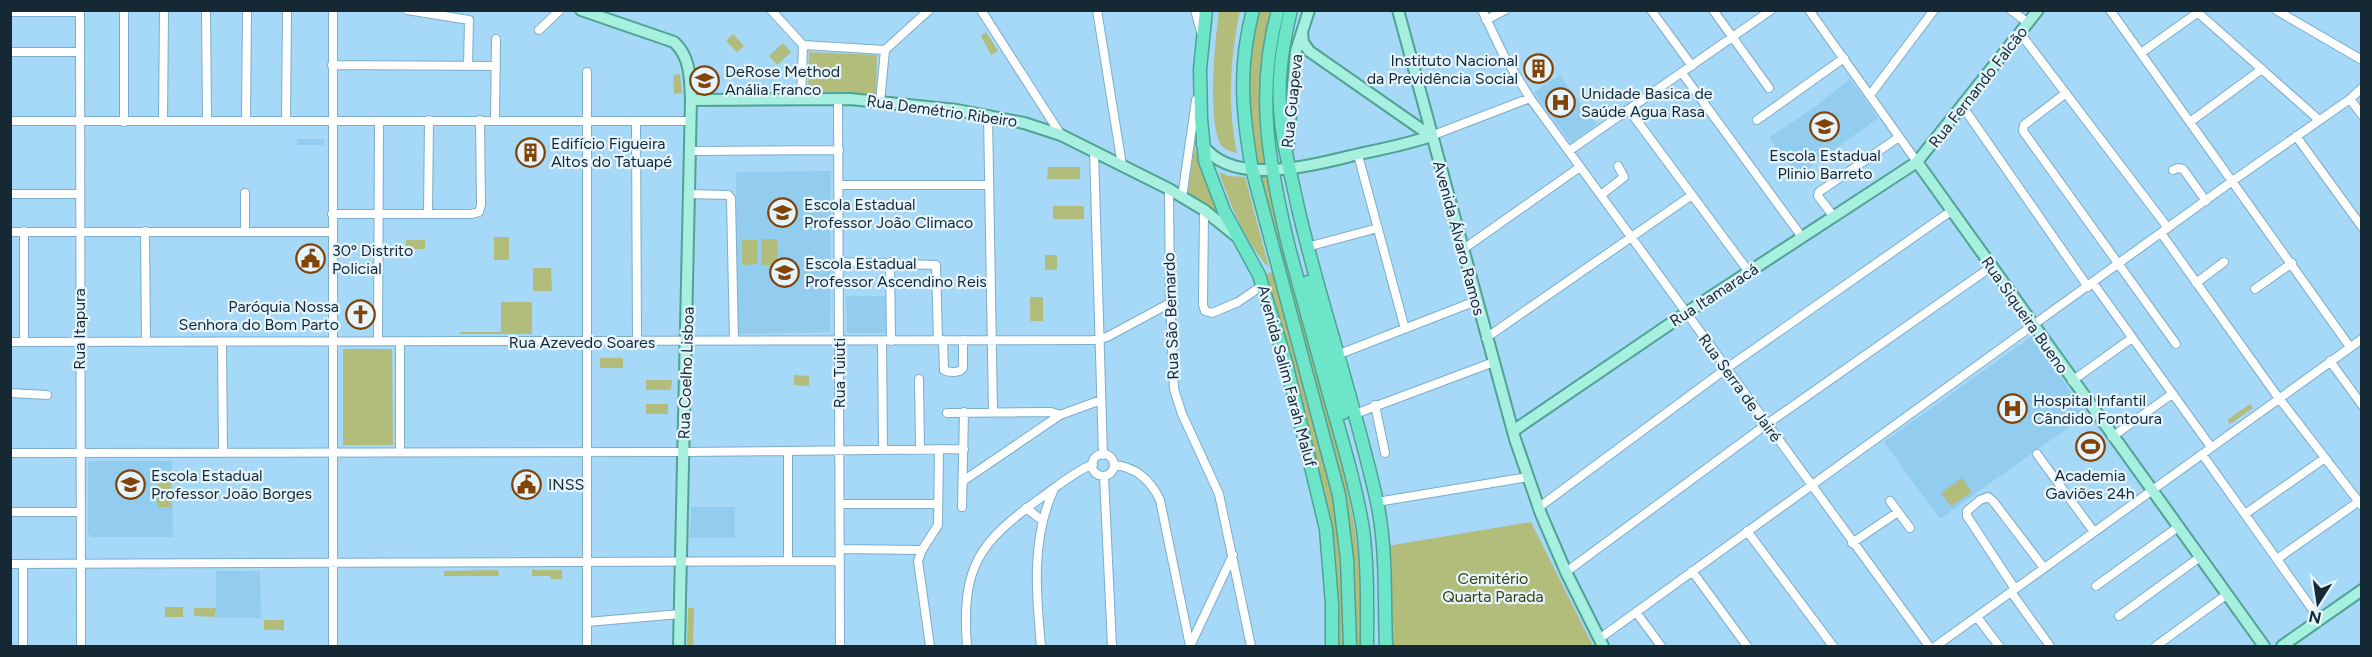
<svg xmlns="http://www.w3.org/2000/svg" width="2372" height="657" viewBox="0 0 2372 657" font-family="Figtree,sans-serif">
  <style>
    .built { fill: #92ccee }
    .green { fill: #b2bc7b }
    .lines { fill: none; stroke-linecap: round; stroke-linejoin: round }
    .minor-casing { stroke: #7cadca; stroke-width: 10 }
    .major-casing { stroke: #4ea395; stroke-width: 14 }
    .highway-casing { stroke: #4ea395; stroke-width: 15 }
    .minor { stroke: #fff; stroke-width: 8 }
    .major { stroke: #a7efdf; stroke-width: 10 }
    .highway { stroke: #6de5c9; stroke-width: 12 }
    .labels { text-anchor: middle; dominant-baseline: central; stroke-width: 4.5; stroke-linejoin: round; paint-order: stroke }
    .poi-label { font-size: 16px; fill: #152934; stroke: #e5f4fd; text-anchor: start }
    .street-label { font-size: 16px; fill: #152934; stroke: #e5f4fd }
    .park-label { font-size: 16px; fill: #3b4007; stroke: #e5f4fd }
  </style>
  <rect width="100%" height="100%" fill="#a6d8f7"/>
  <!-- built -->
  <path class="built" d="M 1560,75 L 1596,125 L 1571,143 L 1534,92 Z
    M 1850,79 L 1878,118 L 1798,176 L 1769,138 L 1815,107 Z
    M 297,139 L 324,139 L 324,145 L 297,145 Z
    M 831,171 L 830,332 L 737,334 L 736,172 Z
    M 846,296 L 887,296 L 887,333 L 847,333 Z
    M 2031,337 L 2087,414 L 1940,519 L 1884,442 Z
    M 90,461 L 172,461 L 173,537 L 92,537 L 88,534 L 88,463 Z
    M 691,507 L 735,507 L 735,538 L 690,538 Z
    M 216,571 L 260,571 L 261,618 L 216,618 Z"/>
  <!-- green -->
  <path class="green" d="M 1219,11 L 1240,11 C 1230,59 1227,104 1237,153 C 1229,151 1222,149 1219,141 C 1208,116 1215,39 1219,11 Z
    M 1257,11 L 1271,11 C 1261,55 1259,91 1260,136 L 1343,467 L 1355,531 L 1362,585 L 1362,646 L 1353,646 L 1347,533 L 1252,153 L 1247,51 Z
    M 986,32 L 998,51 L 991,55 L 981,36 Z
    M 733,34 L 744,46 L 737,52 L 726,41 Z
    M 783,43 L 791,52 L 777,65 L 769,56 Z
    M 809,52 L 877,55 L 876,95 L 808,91 Z
    M 680,74 L 682,93 L 674,94 L 673,75 Z
    M 1194,145 L 1216,211 L 1188,192 Z
    M 1048,167 L 1080,167 L 1080,179 L 1047,179 Z
    M 1219,172 L 1228,176 L 1245,177 L 1269,268 C 1245,242 1230,204 1219,172 Z
    M 1053,206 L 1084,206 L 1084,219 L 1053,219 Z
    M 494,237 L 509,237 L 509,260 L 494,260 Z
    M 761,239 L 777,239 L 778,265 L 762,265 Z
    M 406,240 L 425,240 L 425,249 L 406,249 Z
    M 742,240 L 757,240 L 758,264 L 742,265 Z
    M 1045,255 L 1057,255 L 1057,270 L 1045,270 Z
    M 533,268 L 551,268 L 552,291 L 533,291 Z
    M 1275,271 L 1334,496 L 1342,545 L 1344,646 L 1337,646 L 1337,599 L 1264,275 Z
    M 1030,297 L 1043,297 L 1043,321 L 1030,321 Z
    M 501,302 L 532,302 L 532,334 L 460,334 L 460,332 L 501,332 Z
    M 343,349 L 392,349 L 393,445 L 343,445 Z
    M 600,358 L 623,358 L 623,368 L 600,368 Z
    M 794,375 L 809,376 L 809,386 L 794,385 Z
    M 646,380 L 672,380 L 671,390 L 646,390 Z
    M 646,404 L 668,404 L 668,414 L 646,414 Z
    M 2250,404 L 2253,408 L 2230,424 L 2227,420 Z
    M 1962,478 L 1972,492 L 1951,506 L 1941,493 Z
    M 157,480 L 171,480 L 171,507 L 157,507 Z
    M 1531,522 L 1593,646 L 1391,646 L 1387,546 Z
    M 498,570 L 499,576 L 444,576 L 444,571 Z
    M 532,570 L 562,570 L 562,579 L 551,579 L 550,576 L 532,576 Z
    M 165,607 L 183,607 L 183,617 L 165,617 Z
    M 194,608 L 216,608 L 215,617 L 194,616 Z
    M 688,608 L 694,608 L 693,646 L 687,646 Z
    M 264,620 L 284,620 L 284,630 L 264,630 Z"/>
  <g class="lines">
    <defs>
      <path id="minor" d="M 80,10 L 81,646
        M 206,10 L 207,121
        M 333,10 L 333,646
        M 407,10 L 469,20 L 468,66
        M 771,10 L 803,45
        M 981,10 L 1061,135
        M 1097,10 L 1122,165
        M 1195,10 L 1201,32
        M 1482,10 L 1503,54 L 1530,98 L 1929,646
        M 1651,10 L 1692,66
        M 1713,10 L 1769,88
        M 1809,10 L 1917,162
        M 2011,10 L 2028,23
        M 2110,10 L 2350,347
        M 2195,10 L 2319,120
        M 2276,10 L 2362,60
        M 10,12 L 80,12
        M 1486,20 L 1505,10
        M 539,30 L 560,10
        M 2020,33 L 2168,228
        M 885,50 L 929,10
        M 10,52 L 79,52
        M 2141,53 L 2197,13
        M 332,65 L 496,66
        M 587,72 L 587,646
        M 1682,73 L 1802,237
        M 2066,93 L 2024,125 L 2023,131 L 2176,344
        M 1870,95 L 1934,10
        M 801,99 L 803,45 L 885,50 L 880,102
        M 838,99 L 840,646
        M 2350,99 L 2362,115
        M 1963,107 L 2088,287
        M 1629,110 L 1749,272
        M 988,115 L 993,412
        M 495,120 L 496,39
        M 1757,120 L 1844,58
        M 10,121 L 691,121
        M 163,121 L 164,10
        M 246,121 L 247,10
        M 286,121 L 287,10
        M 124,122 L 124,10
        M 636,122 L 637,342
        M 2190,122 L 2262,69
        M 1431,136 L 1530,98
        M 2296,136 L 2362,227
        M 690,151 L 839,150
        M 1094,151 L 1103,455
        M 1569,151 L 1771,10
        M 1358,155 L 1405,329
        M 2173,170 L 2178,168 L 2183,169 L 2206,201
        M 839,185 L 989,185
        M 1169,189 L 1170,303 L 1174,389 L 1182,414 L 1219,494 L 1251,646
        M 10,194 L 79,194
        M 689,194 L 728,195 L 731,198 L 734,341
        M 1601,195 L 1624,177 L 1618,166
        M 1182,197 L 1196,100
        M 1204,210 L 1203,305 L 1205,311 L 1212,313 L 1238,302 L 1263,285
        M 332,214 L 471,214 L 479,212 L 481,205 L 480,120
        M 428,214 L 429,120
        M 1834,217 L 1818,196 L 1819,192 L 1899,137
        M 145,231 L 146,342
        M 245,231 L 245,193
        M 10,232 L 333,232
        M 2161,233 L 2275,393 L 2362,506
        M 1307,247 L 1378,228
        M 1462,250 L 1580,167
        M 838,262 L 936,265 L 938,340
        M 890,262 L 891,341
        M 2093,283 L 2211,447
        M 2196,283 L 2224,262
        M 2255,289 L 2292,263
        M 1486,338 L 1692,195
        M 943,340 L 944,370 C 949,373 960,373 963,368 L 963,340
        M 378,341 L 379,121
        M 882,341 L 883,450
        M 10,342 L 1093,340 L 1107,337 L 1170,303
        M 24,342 L 24,231
        M 222,342 L 223,453
        M 1337,355 L 1476,301
        M 2330,361 L 2362,405
        M 919,379 L 920,449
        M 2072,381 L 2132,338
        M 10,393 L 47,395
        M 1375,405 L 1385,453
        M 947,413 L 1051,412 L 1060,415
        M 1355,414 L 1494,362
        M 2112,437 L 2172,394
        M 788,451 L 788,561
        M 400,452 L 400,341
        M 10,453 L 684,452 L 964,449
        M 2037,454 L 2094,532
        M 2202,454 L 2320,620
        M1092 465a11 11 0 1 1 22 0a11 11 0 1 1-22 0Z
        M 1114,465 C 1136,467 1151,481 1160,500 L 1190,646
        M 1104,476 L 1112,646
        M 963,481 L 1060,415 L 1101,400
        M 1890,501 L 1910,528
        M 1377,502 L 1528,477
        M 840,504 L 938,504
        M 962,507 L 964,412
        M 1026,508 L 1043,521
        M 1538,508 L 1727,368 L 1951,211
        M 10,512 L 81,512
        M 2245,514 L 2325,458
        M 1747,531 L 1833,646
        M 1852,543 L 1898,512
        M 840,549 L 922,550
        M 2277,559 L 2358,502
        M 10,564 L 840,561
        M 23,564 L 23,646
        M 1692,571 L 1747,646
        M 1566,572 L 1767,424 L 1991,267
        M 2096,586 L 2178,527
        M 2015,589 L 1967,516 L 1967,511 L 1980,500 L 1988,497 L 1993,501 L 2044,568
        M 2011,592 L 2050,646
        M 1636,612 L 1661,646
        M 2119,616 L 2200,557
        M 1977,617 L 1999,646
        M 587,622 L 680,614
        M 1599,639 L 2231,182 L 2350,99 L 2362,88
        M 930,646 L 918,561 L 922,550 L 938,525 L 939,449
        M 967,646 C 961,566 979,542 1042,497 C 1059,485 1074,472 1093,464
        M 1041,646 C 1036,594 1031,538 1054,489
        M 1190,646 L 1233,555
        M 1936,646 L 2362,339
        M 2156,646 L 2226,595"/>
      <path id="major" d="M 581,10 L 674,42 C 691,57 690,80 691,100 L 679,646
        M 1398,10 L 1515,439 L 1541,514 L 1566,572 L 1603,646
        M 1302,32 L 1303,42 L 1309,51 L 1431,136
        M 691,100 L 850,99 L 957,110 L 1024,123 L 1061,135 L 1169,189 L 1204,210 L 1235,235
        M 1202,144 C 1232,189 1317,164 1359,154 C 1383,149 1408,144 1431,136
        M 1288,147 L 1296,51 L 1309,10
        M 1917,162 L 2264,646
        M 1513,431 L 1686,313 L 1917,162 L 2038,10
        M 2282,646 L 2362,590"/>
      <path id="highway" d="M 1206,10 L 1200,69 L 1201,119 L 1205,161 L 1224,211 L 1259,275 L 1285,359 L 1326,529 L 1332,604 L 1332,646
        M 1253,10 C 1238,67 1242,112 1252,169 L 1339,495 L 1347,559 L 1350,646
        M 1278,10 C 1255,94 1269,165 1289,248 C 1303,300 1318,353 1332,405 C 1344,446 1356,487 1363,529 C 1368,567 1367,607 1367,646
        M 1291,10 C 1283,42 1278,73 1280,105 C 1281,139 1291,174 1298,208 C 1321,307 1355,402 1377,502 C 1387,549 1384,599 1386,646
        M 1308,282 L 1343,413"/>
    </defs>
    <!-- minor casing -->
    <use href="#minor" class="minor-casing"/>
    <!-- major casing -->
    <use href="#major" class="major-casing"/>
    <!-- highway casing -->
    <use href="#highway" class="highway-casing"/>
    <!-- minor -->
    <use href="#minor" class="minor"/>
    <!-- major -->
    <use href="#major" class="major"/>
    <!-- highway -->
    <use href="#highway" class="highway"/>
  </g>
  <!-- icons -->
  <defs>
    <symbol id="building-ring" viewBox="-11 -11 22 22"><circle r="9.5" fill="#e5f4fd" stroke="#834307" stroke-width="1.5"/><path d="M-4-6H4V6H1V3H-1V6H-4ZM-2.5-4.3h1.7v1.8h-1.7ZM.8-4.3h1.7v1.8H.8ZM-2.5-1h1.7V.8h-1.7ZM.8-1h1.7V.8H.8Z" fill="#834307"/></symbol>
    <symbol id="university-ring" viewBox="-11 -11 22 22"><circle r="9.5" fill="#e5f4fd" stroke="#834307" stroke-width="1.5"/><path d="M0-5L7-2L0 1L-7-2ZM-4 1L0 2.5L4 1V4Q0 6-4 4Z" fill="#834307"/></symbol>
    <symbol id="hospital-ring" viewBox="-11 -11 22 22"><circle r="9.5" fill="#e5f4fd" stroke="#834307" stroke-width="1.5"/><path d="M-5-5h3v3.5h4V-5h3V5h-3V1.5h-4V5h-3Z" fill="#834307"/></symbol>
    <symbol id="school-ring" viewBox="-11 -11 22 22"><circle r="9.5" fill="#e5f4fd" stroke="#834307" stroke-width="1.5"/><path d="M0-5L7-2L0 1L-7-2ZM-4 1L0 2.5L4 1V4Q0 6-4 4Z" fill="#834307"/></symbol>
    <symbol id="civic-ring" viewBox="-11 -11 22 22"><circle r="9.5" fill="#e5f4fd" stroke="#834307" stroke-width="1.5"/><path d="M-.6-6.5H3V-4.5H.6V-3L4-1V1h2V6H-6V1h2V-1L-.6-3ZM-1.2 2.5V6h2.4V2.5Z" fill="#834307"/></symbol>
    <symbol id="church-ring" viewBox="-11 -11 22 22"><circle r="9.5" fill="#e5f4fd" stroke="#834307" stroke-width="1.5"/><path d="M-1.2-6h2.4v3.5h3.3v2.4h-3.3V6h-2.4V-.1h-3.3v-2.4h3.3Z" fill="#834307"/></symbol>
    <symbol id="stadium-ring" viewBox="-11 -11 22 22"><circle r="9.5" fill="#e5f4fd" stroke="#834307" stroke-width="1.5"/><path d="M0-5a6.5 5 0 1 0 0 10a6.5 5 0 1 0 0-10ZM-3.5-1.8h7v3.6h-7Z" fill="#834307"/></symbol>
  </defs>
  <g fill-rule="evenodd">
    <use href="#building-ring" x="1522" y="52" width="33" height="33"/>
    <use href="#university-ring" x="688" y="64" width="33" height="33"/>
    <use href="#hospital-ring" x="1544" y="86" width="33" height="33"/>
    <use href="#school-ring" x="1808" y="110" width="33" height="33"/>
    <use href="#building-ring" x="514" y="136" width="33" height="33"/>
    <use href="#school-ring" x="766" y="196" width="33" height="33"/>
    <use href="#civic-ring" x="294" y="242" width="33" height="33"/>
    <use href="#school-ring" x="768" y="256" width="33" height="33"/>
    <use href="#church-ring" x="344" y="298" width="33" height="33"/>
    <use href="#hospital-ring" x="1996" y="392" width="33" height="33"/>
    <use href="#stadium-ring" x="2074" y="430" width="33" height="33"/>
    <use href="#school-ring" x="114" y="468" width="33" height="33"/>
    <use href="#civic-ring" x="510" y="468" width="33" height="33"/>
  </g>
  <g class="labels">
    <!-- poi labels -->
    <g class="poi-label">
      <text x="1518" y="60" text-anchor="end">Instituto Nacional<tspan x="1518" dy="18">da Previdência Social</tspan></text>
      <text x="725" y="71">DeRose Method<tspan x="725" dy="18">Anália Franco</tspan></text>
      <text x="1581" y="93">Unidade Basica de<tspan x="1581" dy="18">Saúde Agua Rasa</tspan></text>
      <text x="551" y="143">Edifício Figueira<tspan x="551" dy="18">Altos do Tatuapé</tspan></text>
      <text x="1825" y="155" text-anchor="middle">Escola Estadual<tspan x="1825" dy="18">Plinio Barreto</tspan></text>
      <text x="804" y="204">Escola Estadual<tspan x="804" dy="18">Professor João Climaco</tspan></text>
      <text x="332" y="250">30º Distrito<tspan x="332" dy="18">Policial</tspan></text>
      <text x="805" y="263">Escola Estadual<tspan x="805" dy="18">Professor Ascendino Reis</tspan></text>
      <text x="339" y="306" text-anchor="end">Paróquia Nossa<tspan x="339" dy="18">Senhora do Bom Parto</tspan></text>
      <text x="2033" y="400">Hospital Infantil<tspan x="2033" dy="18">Cândido Fontoura</tspan></text>
      <text x="151" y="475">Escola Estadual<tspan x="151" dy="18">Professor João Borges</tspan></text>
      <text x="2090" y="475" text-anchor="middle">Academia<tspan x="2090" dy="18">Gaviões 24h</tspan></text>
      <text x="548" y="484">INSS</text>
    </g>
    <!-- street labels -->
    <g class="street-label">
      <text transform="translate(1978 87) rotate(-52)">Rua Fernando Falcão</text>
      <text transform="translate(1292 101) rotate(-84)">Rua Guapeva</text>
      <text transform="translate(942 111) rotate(8)">Rua Demétrio Ribeiro</text>
      <text transform="translate(1459 238) rotate(75)">Avenida Álvaro Ramos</text>
      <text transform="translate(1714 295) rotate(-33)">Rua Itamaracá</text>
      <text transform="translate(2025 315) rotate(55)">Rua Siqueira Bueno</text>
      <text transform="translate(1171 316) rotate(-92)">Rua São Bernardo</text>
      <text transform="translate(79 329) rotate(-90)">Rua Itapura</text>
      <text x="582" y="342">Rua Azevedo Soares</text>
      <text transform="translate(686 373) rotate(-88)">Rua Coelho Lisboa</text>
      <text transform="translate(839 373) rotate(-90)">Rua Tuiuti</text>
      <text transform="translate(1287 376) rotate(75)">Avenida Salim Farah Maluf</text>
      <text transform="translate(1740 388) rotate(54)">Rua Serra de Jairé</text>
    </g>
    <!-- park labels -->
    <g class="park-label">
      <text x="1493" y="578">Cemitério<tspan x="1493" dy="18">Quarta Parada</tspan></text>
    </g>
  </g>
  <!-- border -->
  <rect width="2372" height="657" fill="none" stroke="#152934" stroke-width="24"/>
  <!-- north arrow -->
  <g transform="translate(2318 603) rotate(192)" stroke="#e5f4fd" stroke-width="4.5" paint-order="stroke">
  <path d="M0-4.5L10 22L0 15L-10 22Z" fill="#152934"/>
  <text y="-9" font-size="16" font-weight="bold" text-anchor="middle" fill="#152934">N</text>
  </g>
</svg>
